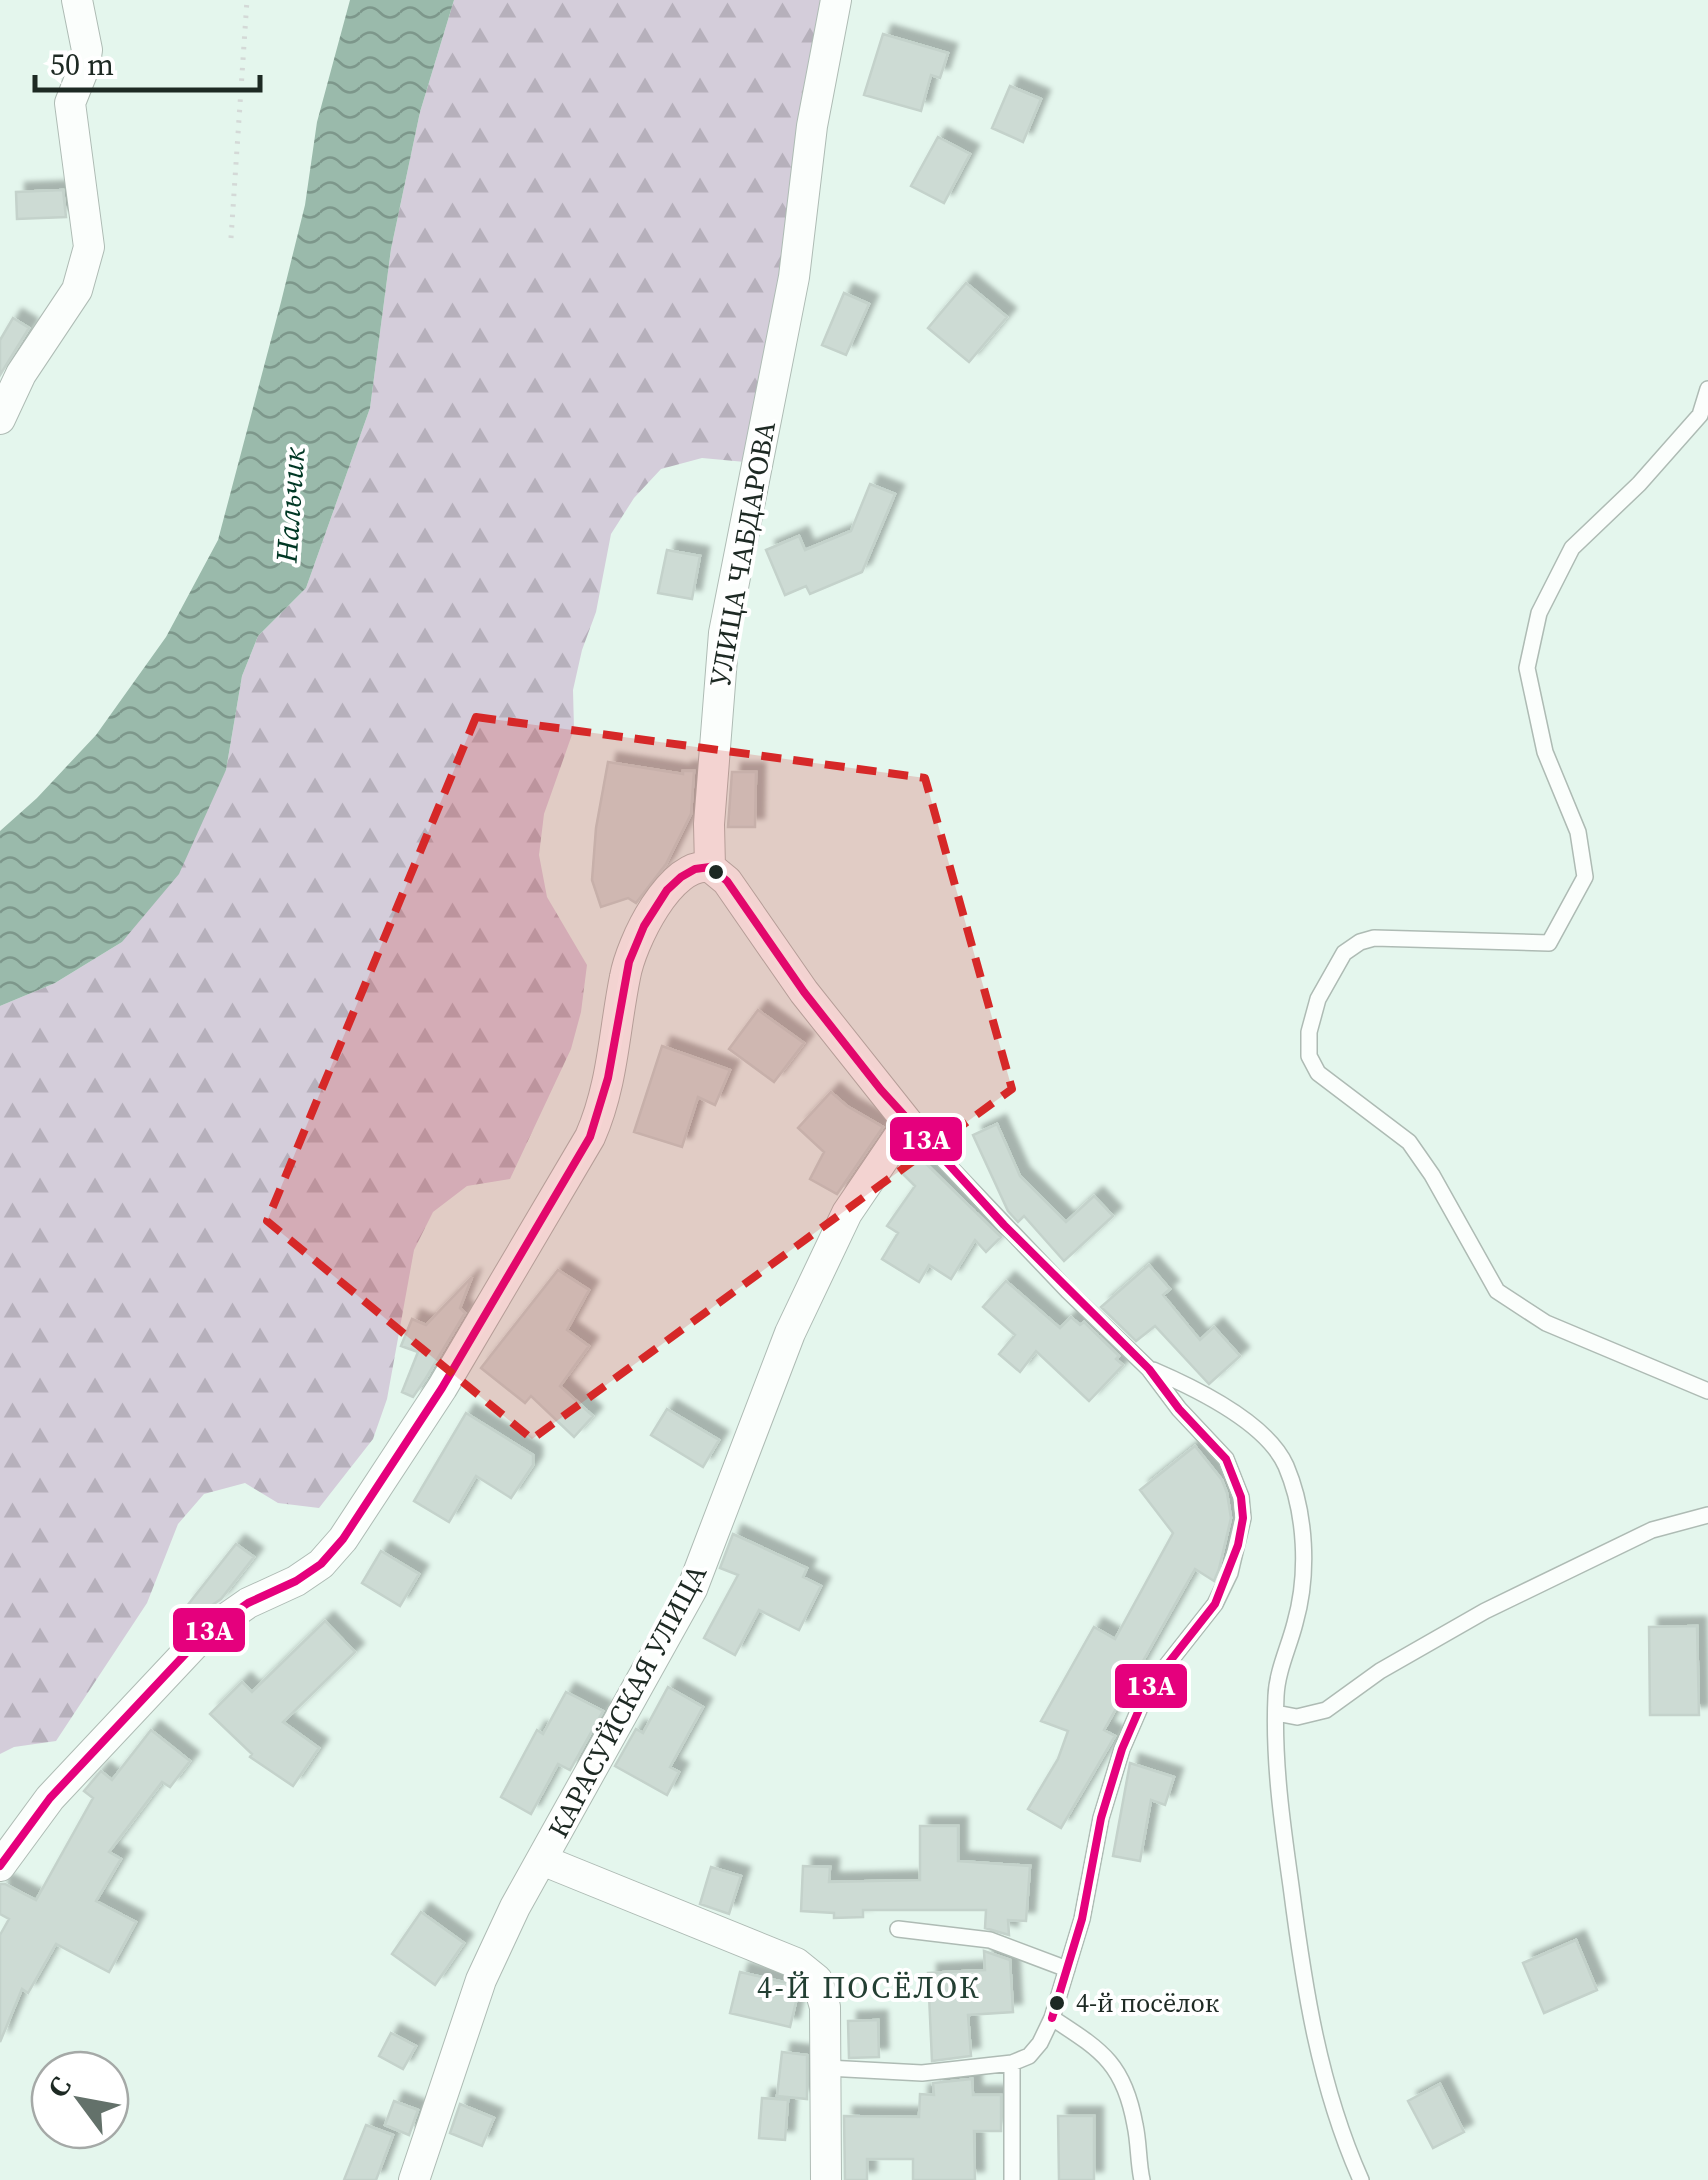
<svg xmlns="http://www.w3.org/2000/svg" width="1708" height="2180" viewBox="0 0 1708 2180" font-family="'Source Serif 4',serif">
  <style>
    .forest { fill: url(#forest-firs) }
    .water { fill: url(#water-waves) }
    .building { fill: #cddbd4; stroke: #c4d2cb; stroke-width: 2.5; filter: url(#shadow) }
    .lines { fill: none; stroke-linecap: round; stroke-linejoin: round }
    .service-casing { stroke: #aebbb4; stroke-width: 18 }
    .minor-casing { stroke: #aebbb4; stroke-width: 32 }
    .path { stroke: #d4d9d7; stroke-width: 5; stroke-dasharray: 2.5 8; stroke-linecap: butt }
    .service { stroke: #fbfefc; stroke-width: 15 }
    .minor { stroke: #fbfefc; stroke-width: 30 }
    .bus-1-casing { stroke: #fff; stroke-width: 15 }
    .bus-1 { stroke: #e5007d; stroke-width: 8 }
    .marked { fill: #d62828; fill-opacity: 0.2; stroke: #d62828; stroke-width: 8; stroke-dasharray: 20 12; stroke-linejoin: round }
    .bus-dot { fill: #1d2923; stroke: #fff; stroke-width: 4 }
    .labels { text-anchor: middle; dominant-baseline: central; stroke-width: 8; stroke-linejoin: round; paint-order: stroke }
    .bus-label { font-size: 26px; fill: #1d2923; stroke: #fff; text-anchor: start }
    .street-label { font-size: 28px; fill: #1d2923; stroke: #fff }
    .water-label { font-size: 30px; font-style: italic; fill: #003724; stroke: #fff }
    .neighbourhood-label { font-size: 30px; letter-spacing: 2.5px; fill: #233f33; stroke: #fff }
    .line-badge { stroke: #fff; stroke-width: 4 }
    .badge-label { font-size: 28px; text-anchor: middle; font-weight: bold; fill: #fff }
  </style>
  <defs>
    <pattern id="forest-firs" width="22" height="20" patternUnits="userSpaceOnUse" patternTransform="scale(2.5)"><rect width="22" height="20" fill="#d4cdda"/><path d="M5 1l3.5 6h-7zM16 11l3.5 6h-7z" fill="#b6b0bb"/></pattern>
    <pattern id="water-waves" width="16" height="10" patternUnits="userSpaceOnUse" patternTransform="scale(2.5)"><rect width="16" height="10" fill="#9abaab"/><path d="M0 5q4-4 8 0t8 0" fill="none" stroke="#7d978b"/></pattern>
    <filter id="shadow"><feDropShadow dx="9" dy="-9" stdDeviation="2.5" flood-color="#0004"/></filter>
  </defs>
  <rect width="100%" height="100%" fill="#e4f6ed"/>
  <!-- forest -->
  <path class="forest" d="M 454,0 L 836,0 L 756,463 L 702,458 L 661,469 L 634,498 L 611,534 L 596,612 L 582,650 L 573,690 L 574,729 L 544,814 L 539,855 L 547,897 L 587,965 L 581,1012 L 571,1049 L 510,1179 L 467,1186 L 433,1212 L 414,1250 L 387,1399 L 373,1439 L 319,1508 L 278,1503 L 245,1483 L 204,1494 L 178,1524 L 147,1603 L 56,1741 L 14,1747 L 0,1754 L 0,1006 L 55,983 L 122,942 L 226,770 L 242,676 L 258,636 L 306,588 L 370,408 L 391,249 L 420,112 Z"/>
  <!-- water -->
  <path class="water" d="M 350,0 L 454,0 L 420,112 L 391,249 L 370,408 L 306,588 L 258,636 L 242,676 L 226,770 L 179,874 L 122,942 L 55,983 L 0,1006 L 0,831 L 37,798 L 96,735 L 166,637 L 218,540 L 281,302 L 305,205 L 317,122 Z"/>
  <!-- building -->
  <path class="building" d="M 883,34 L 948,53 L 940,78 L 931,75 L 921,111 L 864,95 Z
    M 1010,86 L 1041,99 L 1023,142 L 992,128 Z
    M 938,137 L 970,154 L 944,203 L 911,186 Z
    M 63,190 L 66,217 L 17,219 L 16,192 Z
    M 966,283 L 1007,317 L 969,362 L 928,328 Z
    M 844,293 L 869,304 L 846,355 L 822,345 Z
    M 13,318 L 29,328 L 0,375 L 0,340 Z
    M 870,484 L 895,494 L 862,572 L 810,594 L 806,586 L 785,595 L 766,550 L 799,536 L 805,550 L 851,531 Z
    M 667,550 L 700,556 L 692,599 L 658,593 Z
    M 608,762 L 683,774 L 683,771 L 694,771 L 691,814 L 666,864 L 636,903 L 628,898 L 601,907 L 592,880 L 596,828 Z
    M 732,772 L 756,772 L 755,827 L 728,827 Z
    M 758,1010 L 804,1043 L 774,1082 L 729,1049 Z
    M 662,1046 L 730,1070 L 715,1105 L 698,1097 L 682,1147 L 634,1132 Z
    M 831,1092 L 847,1106 L 883,1127 L 837,1194 L 810,1179 L 824,1152 L 798,1128 Z
    M 997,1124 L 1020,1176 L 1066,1222 L 1094,1196 L 1113,1216 L 1064,1261 L 1024,1216 L 1018,1222 L 1008,1211 L 973,1135 Z
    M 912,1150 L 1001,1237 L 986,1252 L 975,1240 L 951,1279 L 929,1265 L 919,1282 L 882,1259 L 898,1233 L 887,1226 L 915,1186 L 899,1170 Z
    M 1149,1265 L 1170,1289 L 1163,1295 L 1200,1340 L 1214,1327 L 1240,1356 L 1209,1384 L 1155,1326 L 1136,1341 L 1101,1307 Z
    M 558,1270 L 589,1290 L 567,1330 L 589,1346 L 560,1386 L 593,1416 L 574,1437 L 531,1396 L 525,1403 L 481,1368 Z
    M 472,1277 L 460,1308 L 465,1313 L 426,1378 L 413,1397 L 402,1392 L 418,1352 L 401,1346 L 412,1319 L 426,1325 Z
    M 1006,1281 L 1060,1328 L 1071,1317 L 1080,1325 L 1084,1322 L 1119,1356 L 1116,1359 L 1123,1365 L 1089,1401 L 1036,1351 L 1020,1372 L 999,1354 L 1015,1335 L 983,1307 Z
    M 667,1409 L 719,1440 L 703,1467 L 651,1435 Z
    M 466,1413 L 533,1455 L 533,1465 L 511,1498 L 476,1476 L 449,1522 L 414,1501 Z
    M 1195,1446 L 1222,1480 L 1227,1493 L 1231,1518 L 1219,1569 L 1214,1581 L 1195,1569 L 1104,1730 L 1115,1736 L 1061,1828 L 1028,1809 L 1058,1759 L 1068,1731 L 1041,1721 L 1094,1627 L 1115,1639 L 1173,1533 L 1140,1490 Z
    M 733,1534 L 807,1568 L 803,1577 L 821,1586 L 799,1630 L 759,1610 L 735,1655 L 704,1638 L 738,1575 L 720,1568 Z
    M 236,1544 L 254,1557 L 221,1599 L 199,1614 L 187,1606 Z
    M 381,1551 L 419,1574 L 400,1606 L 362,1583 Z
    M 325,1621 L 355,1652 L 283,1722 L 319,1748 L 293,1786 L 250,1757 L 252,1754 L 210,1714 L 242,1682 L 252,1692 Z
    M 1697,1626 L 1699,1715 L 1650,1715 L 1649,1627 Z
    M 668,1687 L 703,1707 L 670,1767 L 679,1772 L 667,1795 L 615,1766 L 636,1729 L 643,1733 Z
    M 566,1692 L 603,1711 L 570,1770 L 558,1764 L 531,1814 L 501,1797 L 537,1730 L 543,1734 Z
    M 151,1730 L 190,1761 L 170,1787 L 162,1782 L 109,1852 L 121,1859 L 96,1901 L 136,1922 L 109,1972 L 56,1944 L 28,1993 L 22,1989 L 0,2042 L 0,1935 L 9,1919 L 0,1914 L 0,1884 L 5,1884 L 36,1900 L 93,1798 L 84,1791 L 101,1771 L 112,1780 Z
    M 1130,1763 L 1174,1777 L 1165,1805 L 1151,1800 L 1140,1861 L 1113,1856 Z
    M 920,1826 L 958,1826 L 958,1861 L 1030,1866 L 1026,1921 L 1008,1920 L 1009,1935 L 985,1928 L 986,1910 L 863,1910 L 863,1917 L 834,1918 L 834,1913 L 801,1911 L 803,1866 L 830,1867 L 829,1882 L 920,1880 Z
    M 711,1867 L 741,1876 L 729,1914 L 700,1904 Z
    M 421,1912 L 464,1943 L 435,1985 L 392,1954 Z
    M 1576,1940 L 1597,1990 L 1544,2013 L 1523,1963 Z
    M 984,1951 L 1010,1960 L 1013,2012 L 968,2015 L 971,2056 L 932,2061 L 928,1973 L 985,1970 Z
    M 740,1972 L 792,1984 L 799,1989 L 790,2027 L 730,2013 Z
    M 878,2020 L 879,2057 L 849,2058 L 848,2021 Z
    M 391,2033 L 416,2046 L 403,2069 L 379,2056 Z
    M 782,2052 L 807,2055 L 807,2099 L 777,2096 Z
    M 972,2079 L 973,2095 L 1001,2095 L 1001,2131 L 974,2131 L 975,2180 L 913,2180 L 913,2159 L 867,2159 L 867,2180 L 845,2180 L 844,2116 L 919,2117 L 920,2094 L 934,2095 L 933,2083 Z
    M 1440,2084 L 1464,2132 L 1433,2148 L 1408,2101 Z
    M 762,2098 L 788,2100 L 785,2140 L 759,2138 Z
    M 394,2101 L 418,2110 L 409,2135 L 385,2125 Z
    M 460,2104 L 494,2118 L 482,2146 L 450,2133 Z
    M 1058,2116 L 1094,2116 L 1094,2180 L 1059,2180 Z
    M 366,2125 L 393,2135 L 376,2180 L 344,2180 Z"/>
  <g class="lines">
    <defs>
      <path id="service" d="M 1708,389 L 1700,415 L 1639,484 L 1572,548 L 1539,613 L 1527,668 L 1545,752 L 1578,832 L 1585,877 L 1549,943 L 1374,938 L 1360,942 L 1344,953 L 1318,999 L 1309,1032 L 1309,1056 L 1318,1073 L 1409,1142 L 1432,1175 L 1497,1291 L 1546,1323 L 1708,1391
        M 1153,1370 C 1195,1388 1267,1423 1286,1466 C 1306,1513 1309,1574 1295,1623 C 1289,1647 1277,1671 1276,1696 C 1273,1759 1282,1823 1291,1886 C 1304,1987 1319,2086 1361,2180
        M 1276,1713 L 1297,1717 L 1326,1710 L 1380,1671 L 1485,1611 L 1652,1530 L 1708,1515
        M 898,1929 L 990,1940 L 1067,1969
        M 1052,2018 C 1101,2050 1124,2063 1135,2125 C 1139,2143 1138,2162 1142,2180
        M 827,2068 L 922,2073 L 1012,2063 L 1029,2056 L 1040,2043 L 1052,2018 L 1082,1919 L 1101,1818 L 1122,1749 L 1148,1689 L 1215,1604 L 1230,1573 L 1243,1518 L 1241,1497 L 1226,1459 L 1179,1409 L 1149,1369 L 1068,1291 L 908,1123
        M 1012,2180 L 1012,2063"/>
      <path id="minor" d="M 0,419 L 21,374 L 77,290 L 89,247 L 70,103 L 84,68 L 87,50 L 77,0
        M 710,867 L 709,824 L 724,633 L 794,277 L 812,126 L 836,0
        M 542,1860 L 796,1963 L 817,1980 L 825,2007 L 826,2180
        M 0,1866 L 50,1798 L 205,1633 L 248,1603 L 296,1581 L 321,1564 L 343,1539 L 442,1388 L 590,1137 C 613,1085 614,1031 625,977 C 631,943 670,861 710,867
        M 414,2180 L 481,1980 L 515,1907 L 692,1589 L 790,1333 L 847,1213 L 908,1123 L 804,992 L 727,881 L 710,867"/>
    </defs>
    <!-- service casing -->
    <use href="#service" class="service-casing"/>
    <!-- minor casing -->
    <use href="#minor" class="minor-casing"/>
    <!-- path -->
    <path class="path" d="M 231,238 L 247,0"/>
    <!-- service -->
    <use href="#service" class="service"/>
    <!-- minor -->
    <use href="#minor" class="minor"/>
    <defs>
      <path id="bus-1" d="M 710,867 L 727,881 L 804,992 L 881,1090 L 1004,1225 L 1149,1369 L 1179,1409 L 1226,1459 L 1241,1497 L 1243,1518 L 1238,1545 L 1215,1604 L 1148,1689 L 1122,1749 L 1101,1818 L 1082,1919 L 1052,2018
        M 0,1866 L 50,1798 L 205,1633 L 248,1603 L 296,1581 L 321,1564 L 343,1539 L 442,1388 L 590,1137 L 608,1078 L 629,962 L 644,926 L 667,890 L 681,877 L 695,869 L 710,867"/>
    </defs>
    <!-- bus-1 casing -->
    <use href="#bus-1" class="bus-1-casing"/>
    <!-- bus-1 -->
    <use href="#bus-1" class="bus-1"/>
  </g>
  <!-- marked area -->
  <path class="marked" d="M 476,717 L 925,778 L 1012,1089 L 532,1439 L 267,1221 Z"/>
  <!-- markers -->
  <g class="bus-dot">
    <circle cx="716" cy="872" r="9"/>
    <circle cx="1057" cy="2003" r="9"/>
  </g>
  <g class="labels">
    <!-- bus labels -->
    <g class="bus-label">
      <text x="1076" y="2003">4-й посёлок</text>
    </g>
    <!-- street labels -->
    <g class="street-label">
      <text transform="translate(742 554) rotate(-80)">УЛИЦА ЧАБДАРОВА</text>
      <text transform="translate(627 1701) rotate(-62)">КАРАСУЙСКАЯ УЛИЦА</text>
    </g>
    <!-- water labels -->
    <g class="water-label">
      <text transform="translate(290 505) rotate(-86)">Нальчик</text>
    </g>
    <!-- neighbourhood labels -->
    <g class="neighbourhood-label">
      <text x="869" y="1987">4-Й ПОСЁЛОК</text>
    </g>
  </g>
  <g class="line-badge">
    <rect x="888" y="1115" width="76" height="48" rx="10" fill="#e5007d"/>
    <rect x="171" y="1606" width="76" height="48" rx="10" fill="#e5007d"/>
    <rect x="1113" y="1662" width="76" height="48" rx="10" fill="#e5007d"/>
  </g>
  <g class="badge-label">
    <text x="926" y="1149">13А</text>
    <text x="209" y="1640">13А</text>
    <text x="1151" y="1695">13А</text>
  </g>
  <!-- north arrow -->
  <g transform="translate(80 2100) rotate(302)"><circle r="48" fill="#ffffff" stroke="#a5a9a7" stroke-width="2.5"/>
  <path d="M0-8L18 38L0 25L-18 38Z" fill="#63716a"/>
  <text y="-15" font-size="28" font-weight="bold" text-anchor="middle" fill="#1d2923">С</text>
  </g>
  <!-- scale -->
  <path d="M35 75v15h225v-15" fill="none" stroke="#1d2923" stroke-width="5"/>
  <text x="50" y="75" font-size="30" fill="#1d2923" stroke="#ffffff" stroke-width="8" paint-order="stroke">50 m</text>
</svg>
